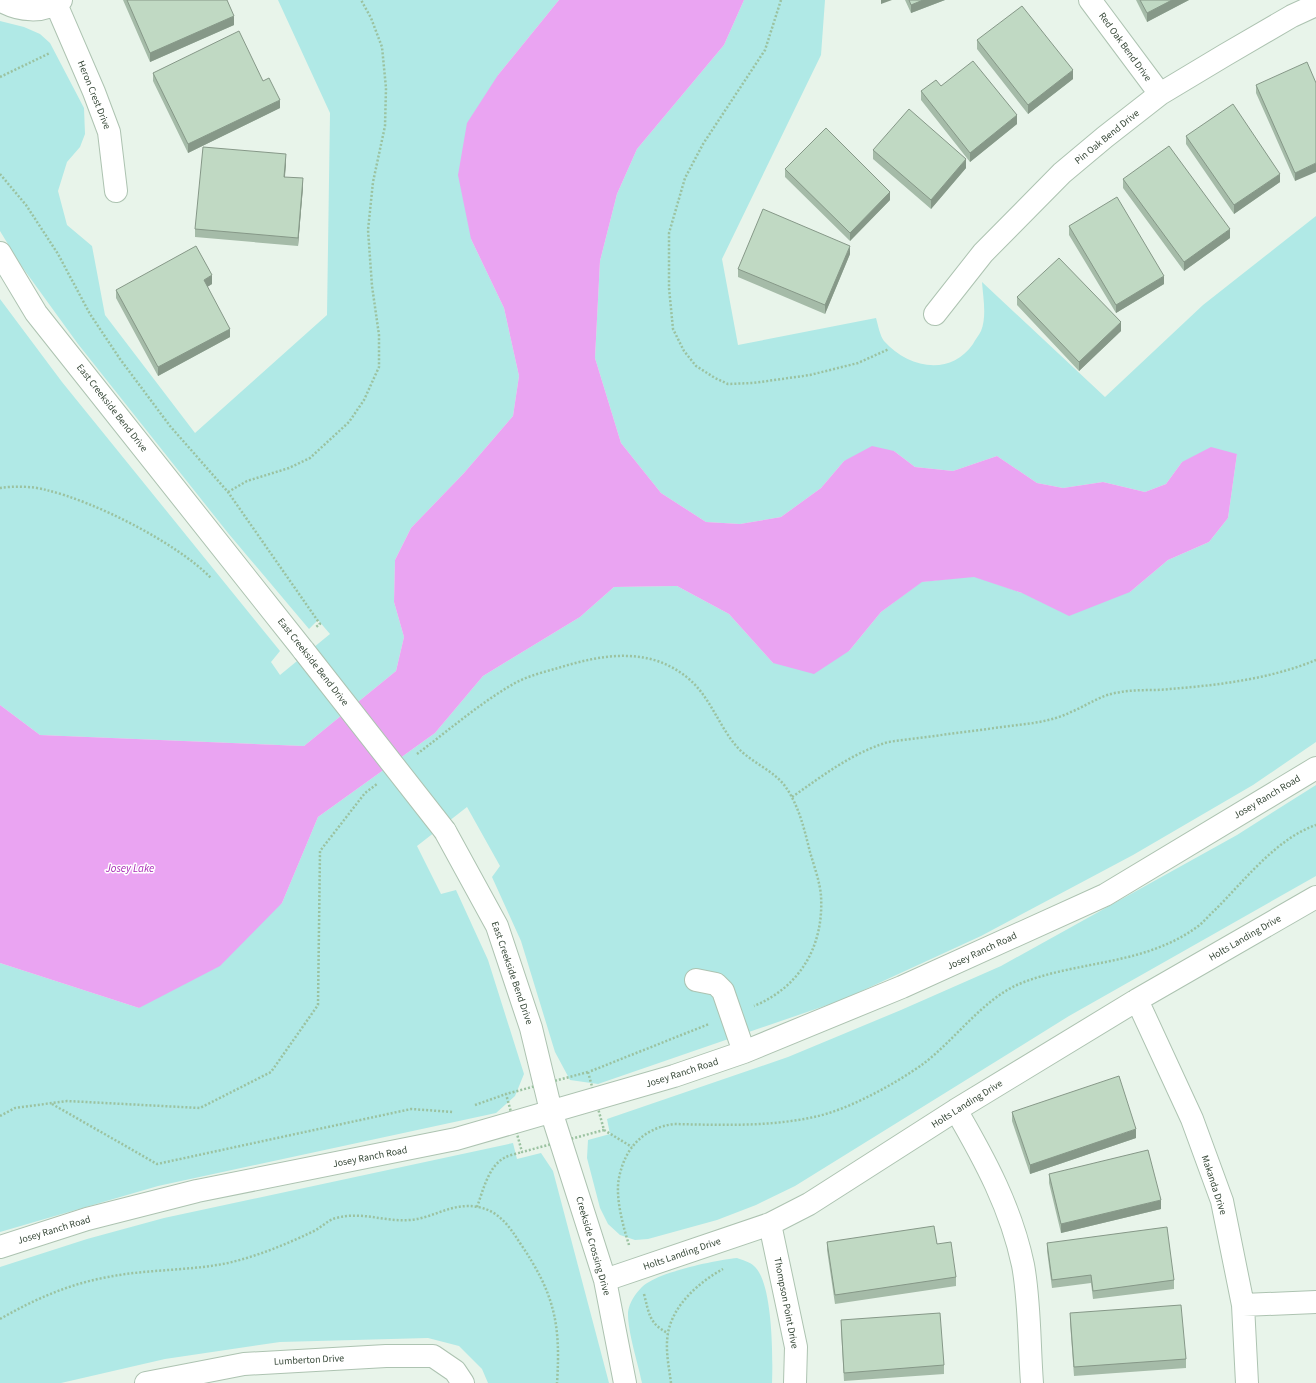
<svg xmlns="http://www.w3.org/2000/svg" width="1316" height="1383" viewBox="0 0 1316 1383" font-family="'Source Sans 3',sans-serif">
  <style>
    .green { fill: #b0e9e6 }
    .water { fill: #eaa4f2 }
    .lines { fill: none; stroke-linecap: round; stroke-linejoin: round }
    .minor-casing { stroke: #adc3b1; stroke-width: 24 }
    .path { stroke: #9bc2a0; stroke-width: 2.5; stroke-dasharray: 2 2; stroke-linecap: butt }
    .minor { stroke: #fff; stroke-width: 22 }
    .minor-bridge-casing { stroke: #adc3b1; stroke-width: 24; stroke-linecap: butt }
    .minor-bridge { stroke: #fff; stroke-width: 22 }
    .wall { fill: #a5bba8 }
    .shaded-wall { fill: #869888 }
    .building { fill: #c0d9c3; stroke: #869888 }
    .labels { text-anchor: middle; dominant-baseline: central; stroke-width: 3; stroke-linejoin: round; paint-order: stroke }
    .street-label { font-size: 10px; fill: #374838; stroke: #fff }
    .water-label { font-size: 11px; font-style: italic; fill: #aa2cb7; stroke: #fff }
  </style>
  <rect width="100%" height="100%" fill="#e8f4ea"/>
  <!-- green -->
  <path class="green" d="M 278,0 L 559,0 L 498,75 L 471,239 L 504,308 L 519,376 L 513,416 L 464,473 L 411,528 L 395,560 L 394,602 L 404,637 L 396,671 L 304,746 L 40,735 L 0,705 L 0,299 L 62,382 L 280,651 L 271,662 L 280,675 L 330,634 L 318,620 L 309,629 L 228,533 L 78,344 L 20,264 L 0,231 L 0,21 L 24,27 L 40,34 L 50,43 L 84,108 L 85,134 L 80,147 L 67,162 L 58,191 L 67,225 L 92,246 L 105,315 L 195,433 L 327,315 L 330,113 Z
    M 744,0 L 825,0 L 821,55 L 722,259 L 738,345 L 876,318 C 878,325 880,336 884,341 C 908,368 950,377 973,344 C 975,340 979,335 981,331 C 987,316 983,297 982,282 L 1105,397 L 1203,305 L 1316,216 L 1316,742 L 1253,785 L 1133,855 L 981,936 L 842,1000 L 598,1084 L 570,1080 L 555,1052 L 521,941 L 492,877 L 500,866 L 467,807 L 417,846 L 441,894 L 456,890 L 488,960 L 524,1074 L 515,1096 L 496,1113 L 158,1186 L 0,1232 L 0,963 L 139,1008 L 282,903 L 318,817 L 435,733 L 483,676 L 580,617 L 614,587 L 677,586 L 729,614 L 773,663 L 849,651 L 881,612 L 921,582 L 974,576 L 1022,593 L 1130,592 L 1168,560 L 1209,542 L 1228,518 L 1237,454 L 1182,462 L 1166,484 L 1145,492 L 1103,482 L 1063,488 L 1037,483 L 997,456 L 953,471 L 915,467 L 894,451 L 844,461 L 821,488 L 781,517 L 740,524 L 706,522 L 661,493 L 621,443 L 595,358 L 600,261 L 617,194 L 637,149 L 724,45 Z
    M 1316,785 L 1316,876 L 1069,1016 L 795,1186 L 756,1205 L 717,1220 L 648,1239 L 635,1240 L 620,1235 L 608,1224 L 600,1208 L 587,1158 L 588,1140 L 610,1134 L 607,1119 L 788,1057 L 901,1010 L 1001,966 L 1237,835 Z
    M 513,1143 L 517,1159 L 541,1153 L 553,1171 L 609,1383 L 488,1383 L 482,1369 L 459,1346 L 428,1338 L 280,1342 L 165,1359 L 61,1383 L 0,1383 L 0,1267 L 87,1239 L 164,1218 Z
    M 737,1258 C 742,1260 750,1262 754,1266 C 773,1282 773,1358 772,1383 L 642,1383 C 638,1363 628,1333 628,1314 C 628,1303 639,1287 649,1282 C 666,1271 716,1260 737,1258 Z"/>
  <!-- water -->
  <path class="water" d="M 559,0 L 744,0 L 724,45 L 637,149 L 617,194 L 600,261 L 595,358 L 621,443 L 661,493 L 706,522 L 740,524 L 781,517 L 821,488 L 844,461 L 872,446 L 894,451 L 915,467 L 953,471 L 997,456 L 1037,483 L 1063,488 L 1103,482 L 1145,492 L 1166,484 L 1182,462 L 1211,447 L 1237,454 L 1228,518 L 1209,542 L 1168,560 L 1130,592 L 1069,616 L 1022,593 L 974,577 L 922,582 L 881,612 L 849,651 L 814,674 L 773,663 L 729,614 L 677,586 L 614,587 L 580,617 L 483,676 L 435,733 L 318,817 L 282,903 L 220,966 L 139,1008 L 0,963 L 0,705 L 40,735 L 304,746 L 396,671 L 404,637 L 394,602 L 395,560 L 411,528 L 464,473 L 513,416 L 519,376 L 504,308 L 471,239 L 458,175 L 467,123 L 498,75 Z"/>
  <g class="lines">
    <defs>
      <path id="minor" d="M 0,0 C 18,11 44,14 61,0
        M 1090,0 L 1160,94
        M 56,4 L 94,92 L 109,132 L 116,191
        M 0,253 L 36,313 L 304,651
        M 935,314 L 983,253 L 1062,173 L 1105,137 L 1160,94 L 1225,55 L 1292,16 L 1316,5
        M 445,831 L 497,926 L 531,1028 L 551,1111 L 605,1280 L 625,1383
        M 696,980 L 716,984 L 723,991 L 744,1052
        M 1137,1000 L 1192,1119 L 1222,1201 L 1243,1305 L 1247,1383
        M 956,1110 C 985,1160 1011,1208 1023,1265 C 1030,1303 1029,1344 1032,1383
        M 770,1224 L 796,1347 L 795,1383
        M 0,1247 L 87,1219 L 197,1191 L 456,1139 L 674,1076 L 744,1052 L 902,987 L 1105,895 L 1316,768
        M 605,1280 L 770,1224 L 809,1204 L 956,1110 L 1137,1000 L 1316,897
        M 1243,1305 L 1316,1302
        M 146,1383 L 244,1364 L 386,1356 L 433,1356 L 455,1371 L 463,1383"/>
    </defs>
    <!-- minor casing -->
    <use href="#minor" class="minor-casing"/>
    <!-- path -->
    <path class="path" d="M 781,0 L 765,50 L 703,144 L 685,178 L 669,233 L 669,288 L 673,329 L 684,351 L 696,366 L 715,378 L 728,384 L 753,383 L 810,375 L 858,363 L 889,349
      M 0,77 L 50,53
      M 0,174 L 26,205 L 58,254 L 90,314 L 120,359 L 170,426 L 228,492 L 320,624 L 316,627
      M 0,488 C 13,486 33,486 46,490 C 94,501 177,543 211,578
      M 228,492 L 247,481 L 289,468 L 310,458 L 349,422 L 364,400 L 379,367 L 379,335 L 372,286 L 368,230 L 373,182 L 385,126 L 386,88 L 382,47 L 371,18 L 361,0
      M 417,754 C 449,730 480,703 515,683 C 528,676 544,672 558,668 C 603,654 650,646 689,679 C 711,698 719,727 738,748 C 752,763 773,770 785,786 C 799,806 804,828 810,852 C 814,866 820,882 821,896 C 824,946 800,987 754,1006
      M 792,797 C 824,775 850,754 888,742 L 1033,723 C 1046,721 1059,718 1071,712 C 1088,705 1102,694 1121,692 C 1137,689 1154,691 1170,689 C 1219,685 1270,679 1316,660
      M 591,1071 L 709,1024
      M 588,1072 L 604,1130 L 522,1152 L 506,1094 Z
      M 52,1104 L 157,1164 L 411,1109 L 453,1112
      M 475,1105 L 506,1094
      M 0,1116 L 15,1108 L 67,1101 L 200,1108 L 271,1072 L 318,1005 L 320,851 L 365,793 L 377,784
      M 604,1130 L 632,1147
      M 477,1207 C 483,1191 488,1167 504,1158 C 509,1155 516,1154 522,1152
      M 629,1245 C 623,1226 615,1197 619,1178 C 625,1147 644,1128 674,1124 C 721,1125 768,1127 814,1117 C 848,1110 895,1084 923,1064 C 955,1040 982,1000 1019,984 C 1078,960 1143,966 1197,927 C 1204,922 1209,915 1215,910 C 1244,881 1277,838 1316,825
      M 644,1294 C 649,1313 649,1324 668,1333
      M 0,1319 C 35,1299 69,1284 108,1277 C 148,1269 189,1271 228,1263 C 258,1256 287,1244 314,1231 C 322,1227 328,1220 336,1218 C 363,1211 383,1222 410,1220 C 434,1218 452,1202 478,1207 C 499,1211 509,1226 520,1243 C 554,1293 561,1323 557,1383
      M 671,1383 C 669,1367 665,1350 668,1333 C 673,1305 699,1282 723,1269"/>
    <!-- minor -->
    <use href="#minor" class="minor"/>
    <defs>
      <path id="minor-bridge" d="M 304,651 L 445,831"/>
    </defs>
    <!-- minor-bridge casing -->
    <use href="#minor-bridge" class="minor-bridge-casing"/>
    <!-- minor-bridge -->
    <use href="#minor-bridge" class="minor-bridge"/>
  </g>
  <!-- wall -->
  <path class="wall" d="M 123,0 L 227,0 L 234,25 L 150,62 Z
    M 905,0 L 945,0 L 911,13 Z
    M 1136,0 L 1189,0 L 1147,22 Z
    M 977,40 L 1073,79 L 1028,114 L 977,49 Z
    M 153,73 L 263,81 L 280,108 L 188,153 L 153,81 Z
    M 1316,83 L 1295,181 L 1256,93 L 1256,85 Z
    M 941,86 L 1017,124 L 970,162 L 921,100 L 921,91 Z
    M 1186,136 L 1280,182 L 1234,214 L 1186,144 Z
    M 873,150 L 966,168 L 931,209 L 873,159 Z
    M 286,163 L 285,177 L 303,187 L 298,246 L 195,237 L 195,229 Z
    M 785,169 L 890,200 L 850,241 L 785,177 Z
    M 1123,179 L 1230,238 L 1184,271 L 1123,188 Z
    M 1069,226 L 1164,284 L 1116,313 L 1069,235 Z
    M 850,254 L 825,314 L 738,277 L 738,269 Z
    M 212,284 L 207,287 L 230,337 L 158,376 L 116,298 L 116,290 Z
    M 1017,297 L 1121,331 L 1079,371 L 1017,305 Z
    M 1012,1112 L 1136,1138 L 1030,1174 L 1012,1121 Z
    M 1049,1174 L 1161,1209 L 1061,1233 L 1049,1183 Z
    M 827,1242 L 937,1244 L 956,1277 L 956,1286 L 835,1304 L 827,1250 Z
    M 1047,1243 L 1174,1280 L 1174,1289 L 1093,1299 L 1091,1283 L 1052,1288 L 1047,1251 Z
    M 1070,1313 L 1186,1359 L 1186,1368 L 1074,1376 L 1070,1322 Z
    M 841,1320 L 944,1365 L 944,1374 L 844,1381 L 841,1329 Z"/>
  <!-- shaded-wall -->
  <path class="shaded-wall" d="M 881,0 L 892,0 L 881,4 Z
    M 923,0 L 945,0 L 911,13 L 911,5 Z
    M 1172,0 L 1189,0 L 1147,22 L 1147,13 Z
    M 234,16 L 234,25 L 150,62 L 150,53 Z
    M 1073,70 L 1073,79 L 1028,114 L 1028,105 Z
    M 280,100 L 280,108 L 188,153 L 188,144 Z
    M 1017,115 L 1017,124 L 970,162 L 970,153 Z
    M 286,154 L 286,163 L 284,185 L 284,177 Z
    M 966,159 L 966,168 L 931,209 L 931,200 Z
    M 1316,163 L 1316,172 L 1295,181 L 1295,173 Z
    M 1280,174 L 1280,182 L 1234,214 L 1234,205 Z
    M 303,178 L 303,187 L 298,246 L 298,238 Z
    M 890,192 L 890,200 L 850,241 L 850,233 Z
    M 1230,229 L 1230,238 L 1184,271 L 1184,262 Z
    M 850,246 L 850,254 L 825,314 L 825,305 Z
    M 212,275 L 212,284 L 204,289 L 204,280 Z
    M 1164,276 L 1164,284 L 1116,313 L 1116,305 Z
    M 1121,322 L 1121,331 L 1079,371 L 1079,362 Z
    M 230,329 L 230,337 L 158,376 L 158,367 Z
    M 1136,1129 L 1136,1138 L 1030,1174 L 1030,1165 Z
    M 1161,1200 L 1161,1209 L 1061,1233 L 1061,1224 Z"/>
  <!-- building -->
  <path class="building" d="M 127,0 L 227,0 L 234,16 L 150,53 Z
    M 909,0 L 923,0 L 911,5 Z
    M 1140,0 L 1172,0 L 1147,13 Z
    M 1022,6 L 1073,70 L 1028,105 L 977,40 Z
    M 239,31 L 263,81 L 269,78 L 280,100 L 188,144 L 153,73 Z
    M 973,61 L 1017,115 L 970,153 L 921,91 L 936,80 L 941,86 Z
    M 1307,62 L 1316,83 L 1316,163 L 1295,173 L 1256,85 Z
    M 1233,104 L 1280,174 L 1234,205 L 1186,136 Z
    M 909,109 L 966,159 L 931,200 L 873,150 Z
    M 826,128 L 890,192 L 850,233 L 785,169 Z
    M 1169,146 L 1230,229 L 1184,262 L 1123,179 Z
    M 203,147 L 286,154 L 284,177 L 303,178 L 298,238 L 195,229 Z
    M 1117,197 L 1164,276 L 1116,305 L 1069,226 Z
    M 763,209 L 850,246 L 825,305 L 738,269 Z
    M 196,246 L 212,275 L 204,280 L 230,329 L 158,367 L 116,290 Z
    M 1059,258 L 1121,322 L 1079,362 L 1017,297 Z
    M 1119,1076 L 1136,1129 L 1030,1165 L 1012,1112 Z
    M 1148,1150 L 1161,1200 L 1061,1224 L 1049,1174 Z
    M 934,1226 L 937,1244 L 951,1242 L 956,1277 L 835,1295 L 827,1242 Z
    M 1167,1227 L 1174,1280 L 1093,1291 L 1091,1275 L 1052,1280 L 1047,1243 Z
    M 1181,1305 L 1186,1359 L 1074,1367 L 1070,1313 Z
    M 940,1313 L 944,1365 L 844,1373 L 841,1320 Z"/>
  <g class="labels">
    <!-- street labels -->
    <g class="street-label">
      <text transform="translate(1125 47) rotate(54)">Red Oak Bend Drive</text>
      <text transform="translate(94 95) rotate(68)">Heron Crest Drive</text>
      <text transform="translate(1107 137) rotate(-39)">Pin Oak Bend Drive</text>
      <text transform="translate(112 408) rotate(52)">East Creekside Bend Drive</text>
      <text transform="translate(313 662) rotate(52)">East Creekside Bend Drive</text>
      <text transform="translate(1267 797) rotate(-31)">Josey Ranch Road</text>
      <text transform="translate(1245 938) rotate(-30)">Holts Landing Drive</text>
      <text transform="translate(982 951) rotate(-25)">Josey Ranch Road</text>
      <text transform="translate(512 973) rotate(71)">East Creekside Bend Drive</text>
      <text transform="translate(682 1073) rotate(-18)">Josey Ranch Road</text>
      <text transform="translate(967 1104) rotate(-32)">Holts Landing Drive</text>
      <text transform="translate(370 1157) rotate(-11)">Josey Ranch Road</text>
      <text transform="translate(1214 1185) rotate(72)">Makanda Drive</text>
      <text transform="translate(54 1230) rotate(-17)">Josey Ranch Road</text>
      <text transform="translate(593 1246) rotate(74)">Creekside Crossing Drive</text>
      <text transform="translate(682 1254) rotate(-19)">Holts Landing Drive</text>
      <text transform="translate(786 1303) rotate(79)">Thompson Point Drive</text>
      <text transform="translate(309 1360) rotate(-3)">Lumberton Drive</text>
    </g>
    <!-- water labels -->
    <g class="water-label">
      <text x="130" y="868">Josey Lake</text>
    </g>
  </g>
</svg>
